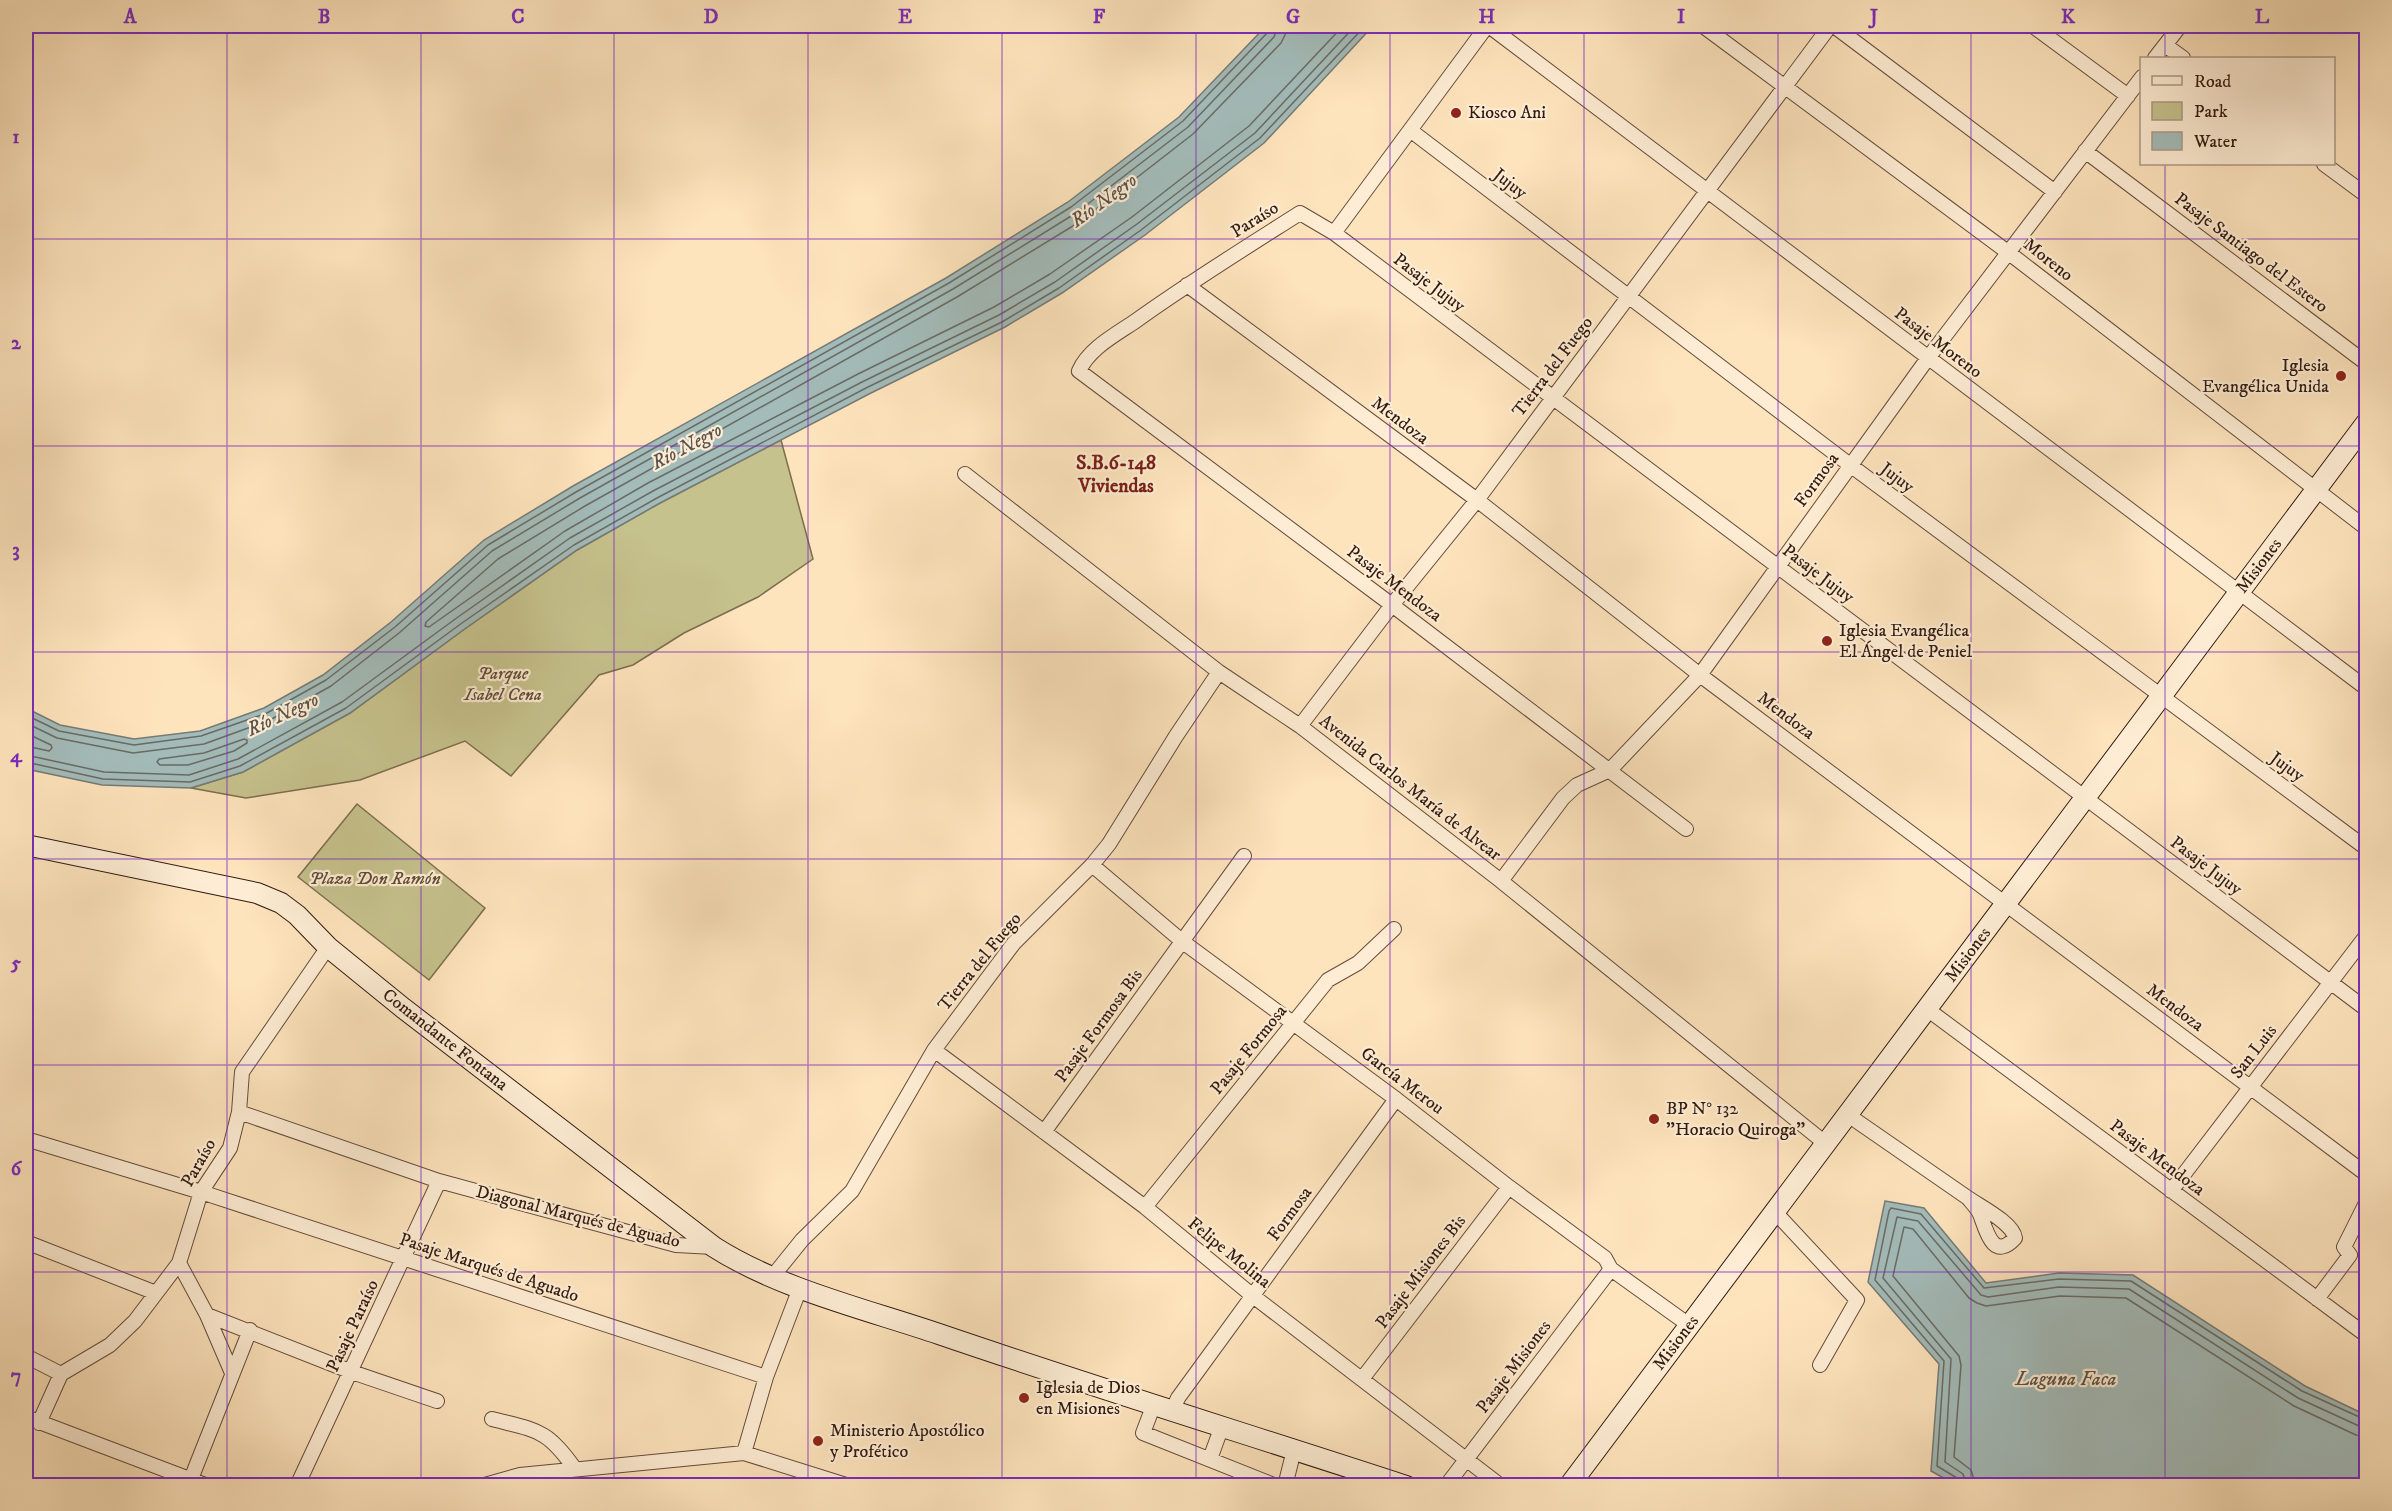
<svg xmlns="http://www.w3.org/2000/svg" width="2392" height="1511" viewBox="0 0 2392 1511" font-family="'IM FELL DW Pica',serif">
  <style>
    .green { fill: #c6c28d; stroke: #7c6e4e; stroke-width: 1.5 }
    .water { fill: #a3bcba; stroke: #767b76; stroke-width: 1.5 }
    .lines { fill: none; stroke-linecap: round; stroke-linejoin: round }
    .shore { stroke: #6a6b65; stroke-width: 1.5 }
    .street-casing { stroke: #654c3b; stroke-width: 16 }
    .secondary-casing { stroke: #321a10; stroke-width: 22 }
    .street { stroke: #feedd4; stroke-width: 14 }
    .secondary { stroke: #feedd4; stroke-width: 20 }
    .grid { fill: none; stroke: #7b2cbf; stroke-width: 1.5; stroke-opacity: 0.55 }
    .poi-dot { fill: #8f2418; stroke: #feedd4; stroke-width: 2 }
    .labels { text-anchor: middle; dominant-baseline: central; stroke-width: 4.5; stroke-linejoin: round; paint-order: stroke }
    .poi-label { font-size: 18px; fill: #321a10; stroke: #feedd4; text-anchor: start }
    .street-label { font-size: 18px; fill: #321a10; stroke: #feedd4 }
    .park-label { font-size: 18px; font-style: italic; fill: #5e4c36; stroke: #feedd4 }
    .water-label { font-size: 20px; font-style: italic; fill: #5a534c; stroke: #feedd4 }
    .neighbourhood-label { font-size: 20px; font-weight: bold; fill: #7a1f14; stroke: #feedd4 }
    .neatline { fill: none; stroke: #7b2cbf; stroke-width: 2 }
    .grid-label { font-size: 20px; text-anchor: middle; font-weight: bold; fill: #7b2cbf }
  </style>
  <rect width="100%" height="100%" fill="#fee4bd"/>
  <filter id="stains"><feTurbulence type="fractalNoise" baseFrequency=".00333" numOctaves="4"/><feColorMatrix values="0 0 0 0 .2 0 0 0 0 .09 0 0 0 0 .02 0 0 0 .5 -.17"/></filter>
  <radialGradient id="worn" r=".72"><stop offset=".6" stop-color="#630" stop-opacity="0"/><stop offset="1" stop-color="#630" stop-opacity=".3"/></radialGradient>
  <!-- green -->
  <path class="green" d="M 781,440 L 813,559 L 758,597 L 684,633 L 633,665 L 599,675 L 511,776 L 465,741 L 360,780 L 246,798 L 191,788 L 243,772 L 350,713 L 466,628 L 577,550 L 660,503 Z
    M 357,804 L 485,908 L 429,980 L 298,877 Z"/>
  <!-- water -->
  <path class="water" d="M 1266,26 L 1373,26 L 1264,143 L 1145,235 L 1062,293 L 1005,327 L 869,394 L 660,503 L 577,550 L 466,628 L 350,713 L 243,772 L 191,788 L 102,785 L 31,770 L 26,767 L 26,708 L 60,725 L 134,739 L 200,731 L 264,708 L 323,675 L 391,622 L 484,540 L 573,486 L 946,278 L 1068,202 L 1179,117 Z
    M 1885,1201 L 1924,1208 L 1986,1283 L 2059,1273 L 2133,1275 L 2305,1386 L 2366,1415 L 2366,1485 L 1958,1486 L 1931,1471 L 1939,1364 L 1868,1282 Z"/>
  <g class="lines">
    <!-- shore -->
    <path class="shore" d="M 1287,26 L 1285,35 L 1281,43 L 1193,134 L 1081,221 L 957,297 L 585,506 L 498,559 L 426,622 L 425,626 L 429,627 L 565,531 L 648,483 L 858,374 L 994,307 L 1050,274 L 1132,217 L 1249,126 L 1343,26
      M 26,715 L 59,731 L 134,745 L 201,736 L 267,713 L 326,680 L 395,627 L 488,545 L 576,492 L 949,283 L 1071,207 L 1183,121 L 1268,32 L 1270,26
      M 26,723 L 57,738 L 133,753 L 204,744 L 270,720 L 331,686 L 399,633 L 492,551 L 580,498 L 953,289 L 1076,213 L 1188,127 L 1274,37 L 1278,26
      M 26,733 L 51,745 L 52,748 L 49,751 L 26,746
      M 244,739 L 247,740 L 247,743 L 234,751 L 188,765 L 160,765 L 157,762 L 159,759 L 204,753 Z
      M 26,755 L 104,772 L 189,775 L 238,759 L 342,702 L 458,617 L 570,538 L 653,491 L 862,382 L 999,315 L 1055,282 L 1137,224 L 1255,133 L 1355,26
      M 26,762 L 103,779 L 190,782 L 240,766 L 346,708 L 462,623 L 574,545 L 657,498 L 866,388 L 1002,322 L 1059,288 L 1141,230 L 1260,138 L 1365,26
      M 1959,1486 L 1957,1478 L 1937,1466 L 1944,1361 L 1875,1280 L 1889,1211 L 1891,1208 L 1921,1214 L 1984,1288 L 2059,1279 L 2131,1281 L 2302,1391 L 2366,1420
      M 1967,1486 L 1963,1474 L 1945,1462 L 1951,1359 L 1883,1278 L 1897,1217 L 1918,1221 L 1981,1295 L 1988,1297 L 2059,1287 L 2129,1289 L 2298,1398 L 2359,1426 L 2366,1427
      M 1976,1486 L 1971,1470 L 1954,1457 L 1961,1365 L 1959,1356 L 1893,1276 L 1904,1227 L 1913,1229 L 1969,1298 L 1977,1303 L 1986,1306 L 2060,1296 L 2126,1298 L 2294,1406 L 2356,1435 L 2366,1436"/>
    <defs>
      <path id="street" d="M 1487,26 L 1334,233 L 1300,213 C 1245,248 1190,282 1137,320 C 1117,334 1089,348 1079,371 L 1392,605 L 1686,829
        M 1489,26 L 2366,688
        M 1703,26 L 2009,253 L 2366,528
        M 1834,26 L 2055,192
        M 2033,26 L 2128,96
        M 2361,26 L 2366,29
        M 2165,45 L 2183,58
        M 2155,58 L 2180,26
        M 1410,130 L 1850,465 L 2366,848
        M 2085,151 L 2366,363
        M 2324,164 L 2366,195
        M 1334,233 L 2366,1009
        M 1187,285 L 1477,500 L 1700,675 L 2366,1174
        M 965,474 L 1219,672 L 1300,726 L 1501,881 L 1825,1143
        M 1300,726 L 1392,605 L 1477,500 L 1830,26
        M 1092,865 L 1183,942 L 1396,1099 L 1509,1187 L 1605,1258 L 1611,1269 L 1689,1325
        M 1501,881 L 1563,798 L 1577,785 L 1610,770 L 1700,675 L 1928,358 L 2142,77
        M 1927,1009 L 2366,1335
        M 934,1050 L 1145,1207 L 1253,1296 L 1501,1486
        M 239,1112 L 439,1181 L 676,1245 L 714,1247
        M 1848,1115 L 1968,1198 C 1972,1203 1977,1208 1980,1214 C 1986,1230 1993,1262 2015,1238 C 2013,1223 1981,1207 1968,1198
        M 1044,1132 L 1244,856
        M 26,1139 L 201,1192 L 766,1377
        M 2171,1191 L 2366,936
        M 1145,1207 L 1328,980 L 1358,963 L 1394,929
        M 1774,1211 L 1857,1300 L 1820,1365
        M 26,1242 L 156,1293
        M 773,1276 L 802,1240 L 852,1191 L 934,1050 L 1014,943 L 1092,865 L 1109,844 L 1176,736 L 1219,672
        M 2317,1299 L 2350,1255 L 2344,1247 L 2366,1203
        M 207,1315 L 352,1372 L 437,1401
        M 26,1356 L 61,1374 L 110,1345 L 135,1321 L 179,1263
        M 232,1373 L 207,1315 L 179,1263 L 201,1192 L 230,1148 L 239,1112 L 242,1072 L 328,947
        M 1362,1379 L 1509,1187
        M 1154,1404 L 1143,1433 L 1276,1486
        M 1173,1409 L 1178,1398 L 1396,1099
        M 26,1417 L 208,1486
        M 492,1419 C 538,1431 547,1429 575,1469
        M 39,1423 L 61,1374
        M 744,1453 L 766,1377 L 800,1288
        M 1210,1459 L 1222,1426
        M 191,1479 L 250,1330
        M 297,1486 L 439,1181
        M 481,1486 L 520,1475 L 744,1453 L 849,1486
        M 1285,1486 L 1294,1450
        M 1446,1486 L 1611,1269"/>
      <path id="secondary" d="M 26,845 L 257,893 L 281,903 L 297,915 L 328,947 L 403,1008 L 714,1247 C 780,1289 865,1309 939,1334 C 1094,1387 1250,1435 1406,1486
        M 1569,1486 L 2366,423"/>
    </defs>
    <!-- street casing -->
    <use href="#street" class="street-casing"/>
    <!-- secondary casing -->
    <use href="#secondary" class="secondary-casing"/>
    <!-- street -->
    <use href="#street" class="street"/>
    <!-- secondary -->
    <use href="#secondary" class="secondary"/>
  </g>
  <!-- grid -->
  <path class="grid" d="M 227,26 L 227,1486M 421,26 L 421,1486M 614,26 L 614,1486M 808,26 L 808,1486M 1002,26 L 1002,1486M 1196,26 L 1196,1486M 1390,26 L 1390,1486M 1584,26 L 1584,1486M 1778,26 L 1778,1486M 1971,26 L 1971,1486M 2165,26 L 2165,58M 2165,164 L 2165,1486M 26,239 L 2366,239M 26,446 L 2366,446M 26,652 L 2366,652M 26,859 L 2366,859M 26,1065 L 2366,1065M 26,1272 L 2366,1272"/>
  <!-- markers -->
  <g class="poi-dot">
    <circle cx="1456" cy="113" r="6"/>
    <circle cx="2341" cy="376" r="6"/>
    <circle cx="1827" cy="641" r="6"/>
    <circle cx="1654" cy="1119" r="6"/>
    <circle cx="1024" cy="1398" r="6"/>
    <circle cx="818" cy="1441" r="6"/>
  </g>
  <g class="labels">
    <!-- poi labels -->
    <g class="poi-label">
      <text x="1468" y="113">Kiosco Ani</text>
      <text x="2329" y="366" text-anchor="end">Iglesia<tspan x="2329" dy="21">Evangélica Unida</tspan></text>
      <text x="1839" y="631">Iglesia Evangélica<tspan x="1839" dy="21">El Ángel de Peniel</tspan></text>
      <text x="1666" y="1109">BP N° 132<tspan x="1666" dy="21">"Horacio Quiroga"</tspan></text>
      <text x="1036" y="1388">Iglesia de Dios<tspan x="1036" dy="21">en Misiones</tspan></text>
      <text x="830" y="1431">Ministerio Apostólico<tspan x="830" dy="21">y Profético</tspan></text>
    </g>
    <!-- street labels -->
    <g class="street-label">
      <text transform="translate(1510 184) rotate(38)">Jujuy</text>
      <text transform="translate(1255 220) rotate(-32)">Paraíso</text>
      <text transform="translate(2251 253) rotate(37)">Pasaje Santiago del Estero</text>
      <text transform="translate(2048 260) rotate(38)">Moreno</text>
      <text transform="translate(1429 283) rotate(37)">Pasaje Jujuy</text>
      <text transform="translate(1938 343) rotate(37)">Pasaje Moreno</text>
      <text transform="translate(1553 367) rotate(-53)">Tierra del Fuego</text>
      <text transform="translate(1400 421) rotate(37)">Mendoza</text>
      <text transform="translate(1897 478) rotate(37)">Jujuy</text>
      <text transform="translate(1817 480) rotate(-54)">Formosa</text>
      <text transform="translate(2259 566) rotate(-53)">Misiones</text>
      <text transform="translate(1818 574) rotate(37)">Pasaje Jujuy</text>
      <text transform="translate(1394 584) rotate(37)">Pasaje Mendoza</text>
      <text transform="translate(1786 716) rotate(37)">Mendoza</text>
      <text transform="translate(2287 767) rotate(36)">Jujuy</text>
      <text transform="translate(1410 788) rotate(38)">Avenida Carlos María de Alvear</text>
      <text transform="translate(2206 866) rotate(37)">Pasaje Jujuy</text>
      <text transform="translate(1968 955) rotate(-53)">Misiones</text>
      <text transform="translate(980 962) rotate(-51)">Tierra del Fuego</text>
      <text transform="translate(2175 1008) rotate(37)">Mendoza</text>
      <text transform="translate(1099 1026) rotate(-54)">Pasaje Formosa Bis</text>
      <text transform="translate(445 1040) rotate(38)">Comandante Fontana</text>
      <text transform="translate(1249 1050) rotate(-51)">Pasaje Formosa</text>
      <text transform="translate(2254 1052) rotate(-52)">San Luis</text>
      <text transform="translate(1402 1081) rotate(37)">García Merou</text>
      <text transform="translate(2157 1158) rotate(37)">Pasaje Mendoza</text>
      <text transform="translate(199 1163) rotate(-61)">Paraíso</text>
      <text transform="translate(1290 1214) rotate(-54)">Formosa</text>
      <text transform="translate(578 1217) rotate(14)">Diagonal Marqués de Aguado</text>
      <text transform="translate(1229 1253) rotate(39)">Felipe Molina</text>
      <text transform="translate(489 1268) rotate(18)">Pasaje Marqués de Aguado</text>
      <text transform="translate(1421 1272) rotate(-53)">Pasaje Misiones Bis</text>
      <text transform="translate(353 1326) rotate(-65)">Pasaje Paraíso</text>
      <text transform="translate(1676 1343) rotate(-53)">Misiones</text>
      <text transform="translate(1514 1367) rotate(-53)">Pasaje Misiones</text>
    </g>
    <!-- park labels -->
    <g class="park-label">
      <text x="503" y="674">Parque<tspan x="503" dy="21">Isabel Cena</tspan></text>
      <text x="375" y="879">Plaza Don Ramón</text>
    </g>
    <!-- water labels -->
    <g class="water-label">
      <text transform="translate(1104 201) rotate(-36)">Río Negro</text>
      <text transform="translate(687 447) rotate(-28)">Río Negro</text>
      <text transform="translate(283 715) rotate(-25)">Río Negro</text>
      <text x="2066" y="1379">Laguna Faca</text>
    </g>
    <!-- neighbourhood labels -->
    <g class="neighbourhood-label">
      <text x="1116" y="463">S.B.6-148<tspan x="1116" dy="23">Viviendas</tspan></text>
    </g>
  </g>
  <!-- margin -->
  <rect width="2392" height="1511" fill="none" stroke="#fee4bd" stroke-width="66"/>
  <!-- legend -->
  <rect x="2140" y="57" width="195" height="108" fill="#feedd4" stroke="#ac9986" stroke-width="1.5"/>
  <rect x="2152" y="76" width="30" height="9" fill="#feedd4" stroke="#ac9986" stroke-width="1.5"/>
  <text x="2194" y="87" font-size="18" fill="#321a10">Road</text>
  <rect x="2152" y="102" width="30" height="18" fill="#c6c28d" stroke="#ac9986" stroke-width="1.5"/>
  <text x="2194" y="117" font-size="18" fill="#321a10">Park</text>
  <rect x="2152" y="132" width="30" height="18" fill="#a3bcba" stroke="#ac9986" stroke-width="1.5"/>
  <text x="2194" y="147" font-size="18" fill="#321a10">Water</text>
  <rect x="33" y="33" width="2326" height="1445" class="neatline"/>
  <g class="grid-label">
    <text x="130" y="23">A</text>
    <text x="324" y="23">B</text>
    <text x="518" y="23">C</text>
    <text x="711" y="23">D</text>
    <text x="905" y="23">E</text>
    <text x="1099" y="23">F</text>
    <text x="1293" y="23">G</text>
    <text x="1487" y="23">H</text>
    <text x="1681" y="23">I</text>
    <text x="1874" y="23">J</text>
    <text x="2068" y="23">K</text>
    <text x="2262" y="23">L</text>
    <text x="16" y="143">1</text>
    <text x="16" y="349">2</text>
    <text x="16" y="556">3</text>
    <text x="16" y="762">4</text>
    <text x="16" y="969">5</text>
    <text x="16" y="1175">6</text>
    <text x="16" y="1382">7</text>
  </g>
  <rect width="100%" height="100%" filter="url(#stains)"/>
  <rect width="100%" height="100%" fill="url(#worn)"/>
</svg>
